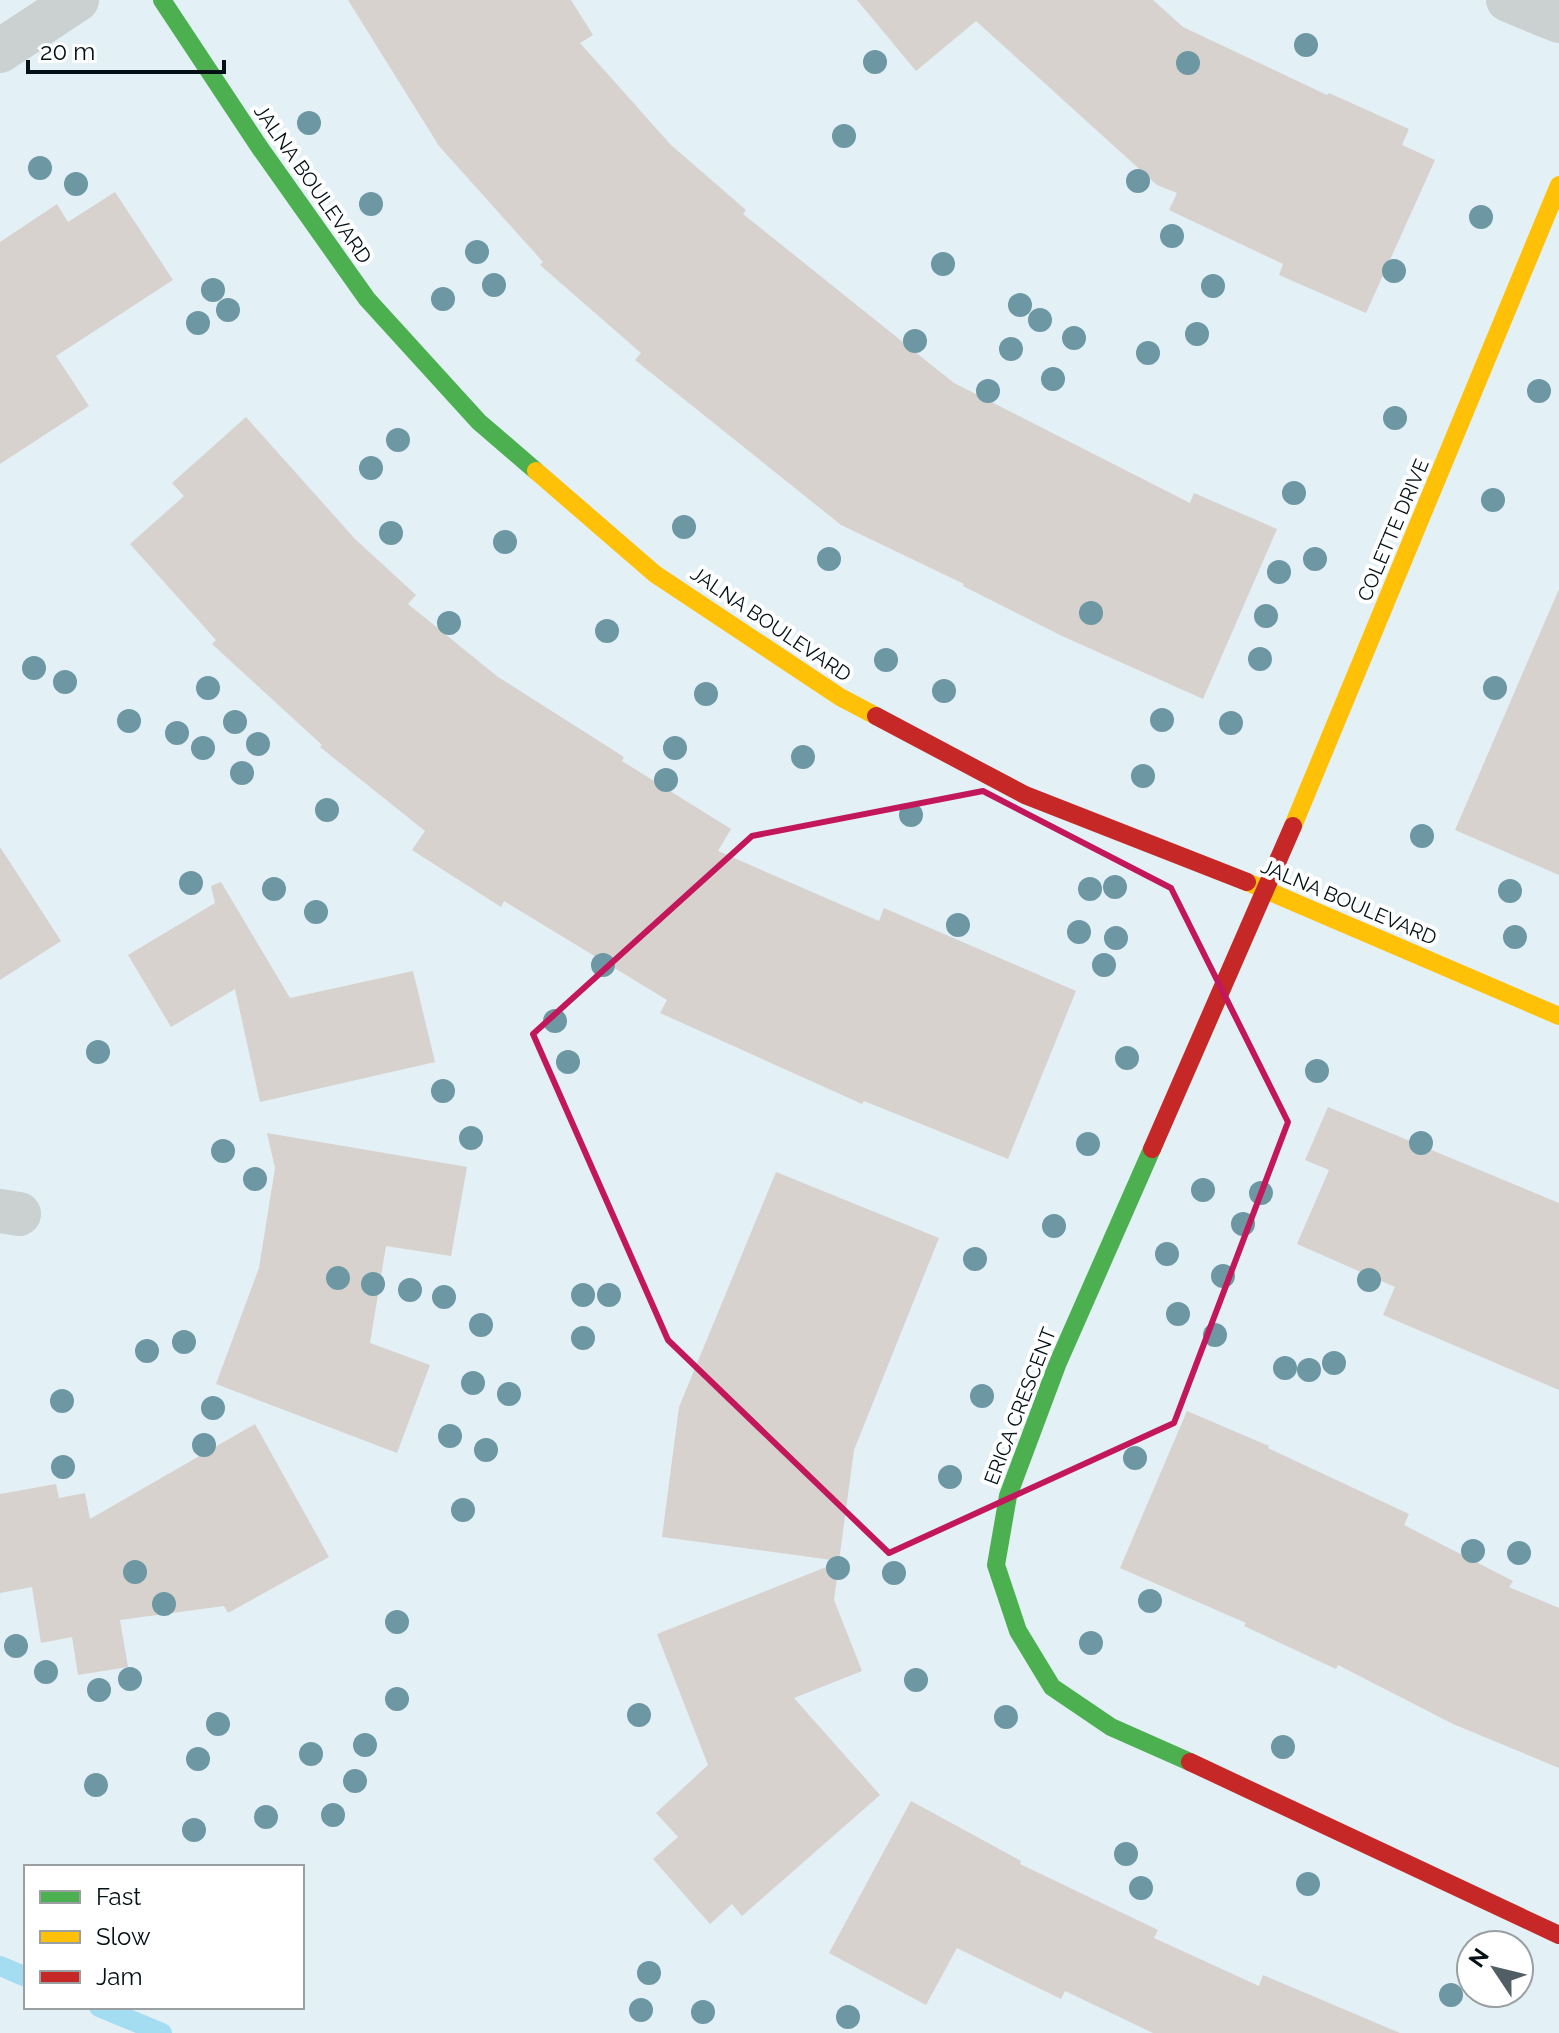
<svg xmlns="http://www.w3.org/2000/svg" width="1559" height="2033" viewBox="0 0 1559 2033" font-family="Raleway,sans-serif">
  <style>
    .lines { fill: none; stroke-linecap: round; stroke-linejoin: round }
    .stream { stroke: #a4ddf2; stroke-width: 20 }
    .building { fill: #d7d2cd }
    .street { stroke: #cbd0d1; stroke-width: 44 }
    .fast { stroke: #4caf50; stroke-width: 18 }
    .slow { stroke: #ffc107; stroke-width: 18 }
    .jam { stroke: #c62828; stroke-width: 18 }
    .tree { fill: #6c97a3 }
    .marked { fill: none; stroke: #c2185b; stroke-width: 6; stroke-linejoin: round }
    .labels { text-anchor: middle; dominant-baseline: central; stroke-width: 8; stroke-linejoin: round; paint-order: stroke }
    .street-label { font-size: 20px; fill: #031015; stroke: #fff }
  </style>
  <rect width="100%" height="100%" fill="#e3f0f5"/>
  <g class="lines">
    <!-- stream -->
    <path class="stream" d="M 0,1966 L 26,1977
      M 99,2007 L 162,2033"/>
  </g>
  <!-- building -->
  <path class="building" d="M 348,0 L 571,0 L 593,35 L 580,43 L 671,145 L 746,210 L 743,214 L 954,383 L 1190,503 L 1194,493 L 1277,529 L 1203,699 L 1062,636 L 963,586 L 964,584 L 841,525 L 635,360 L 641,353 L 540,265 L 543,262 L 439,146 Z
    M 857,0 L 1153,0 L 1183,27 L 1327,95 L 1329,93 L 1409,129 L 1402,145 L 1435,160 L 1366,313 L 1279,275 L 1283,264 L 1169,210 L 1177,193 L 1157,185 L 976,21 L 916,71 Z
    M 115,192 L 173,280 L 56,356 L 89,406 L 0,464 L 0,242 L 57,204 L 68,222 Z
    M 246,417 L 355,539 L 416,595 L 408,604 L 498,677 L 624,757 L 622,761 L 731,829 L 718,851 L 879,921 L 884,908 L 1076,991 L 1008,1159 L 864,1101 L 862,1104 L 660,1013 L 667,1000 L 504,901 L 501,907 L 412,850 L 425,831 L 320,747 L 322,745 L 212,644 L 216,640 L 130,544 L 184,496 L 172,483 Z
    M 1559,589 L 1559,875 L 1455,830 Z
    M 0,847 L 61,941 L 0,980 Z
    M 221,882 L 290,998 L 413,971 L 435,1062 L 260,1102 L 235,989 L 171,1027 L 128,955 L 215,903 L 211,886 Z
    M 1328,1107 L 1559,1203 L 1559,1390 L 1383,1315 L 1395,1287 L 1297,1244 L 1329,1170 L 1305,1160 Z
    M 267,1133 L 467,1167 L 451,1256 L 386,1246 L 370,1343 L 430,1365 L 397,1453 L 216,1384 L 259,1268 L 275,1168 Z
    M 776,1172 L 939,1238 L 854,1450 L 839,1561 L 662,1537 L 679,1407 Z
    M 1187,1411 L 1269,1446 L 1268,1448 L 1409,1514 L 1404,1525 L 1513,1581 L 1509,1587 L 1559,1608 L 1559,1768 L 1453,1724 L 1338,1665 L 1336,1669 L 1244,1626 L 1246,1623 L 1120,1568 Z
    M 255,1424 L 329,1557 L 228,1613 L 224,1606 L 120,1620 L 128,1667 L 78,1675 L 72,1637 L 41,1643 L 32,1587 L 0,1593 L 0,1494 L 56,1484 L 59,1498 L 85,1493 L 90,1519 Z
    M 839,1562 L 834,1600 L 862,1671 L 794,1698 L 880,1795 L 742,1916 L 732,1904 L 710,1924 L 653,1859 L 678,1837 L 656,1813 L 708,1765 L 657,1634 Z
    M 911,1801 L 1021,1861 L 1020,1864 L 1158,1930 L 1154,1938 L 1259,1986 L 1263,1975 L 1400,2033 L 1153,2033 L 1065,1991 L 1061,1999 L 957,1948 L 926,2005 L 829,1953 Z"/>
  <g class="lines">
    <!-- street -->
    <path class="street" d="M 1508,0 L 1559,21
      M 0,51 L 77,0
      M 0,1211 L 19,1214"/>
    <!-- fast -->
    <path class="fast" d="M 162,0 L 260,148 L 367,299 L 479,422 L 536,471
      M 1152,1149 L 1057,1365 L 1008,1496 L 996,1565 L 1018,1631 L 1052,1687 L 1111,1727 L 1190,1762"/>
    <!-- slow -->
    <path class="slow" d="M 536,471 L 655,574 L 840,697 L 876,716
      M 1293,826 L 1559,185
      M 1247,882 L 1559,1016"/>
    <!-- jam -->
    <path class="jam" d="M 876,716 L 1025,795 L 1247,882
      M 1152,1149 L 1293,826
      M 1190,1762 L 1559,1935"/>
  </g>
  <!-- trees -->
  <g class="tree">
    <circle cx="1306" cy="45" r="12"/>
    <circle cx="875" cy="62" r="12"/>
    <circle cx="1188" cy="63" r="12"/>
    <circle cx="309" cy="123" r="12"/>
    <circle cx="844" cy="136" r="12"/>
    <circle cx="40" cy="168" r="12"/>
    <circle cx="1138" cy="181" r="12"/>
    <circle cx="76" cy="184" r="12"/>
    <circle cx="371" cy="204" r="12"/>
    <circle cx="1481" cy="217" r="12"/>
    <circle cx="1172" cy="236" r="12"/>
    <circle cx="477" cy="252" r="12"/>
    <circle cx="943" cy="264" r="12"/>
    <circle cx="1394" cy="271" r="12"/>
    <circle cx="494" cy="285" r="12"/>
    <circle cx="1213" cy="286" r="12"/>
    <circle cx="213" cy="290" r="12"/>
    <circle cx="443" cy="299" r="12"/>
    <circle cx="1020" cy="305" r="12"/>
    <circle cx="228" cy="310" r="12"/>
    <circle cx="1040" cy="320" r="12"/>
    <circle cx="198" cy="323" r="12"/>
    <circle cx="1197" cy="334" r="12"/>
    <circle cx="1074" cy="338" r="12"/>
    <circle cx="915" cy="341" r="12"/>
    <circle cx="1011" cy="349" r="12"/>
    <circle cx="1148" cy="353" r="12"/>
    <circle cx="1053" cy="379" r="12"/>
    <circle cx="988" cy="391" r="12"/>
    <circle cx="1539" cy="391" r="12"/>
    <circle cx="1395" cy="418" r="12"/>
    <circle cx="398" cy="440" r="12"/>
    <circle cx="371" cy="468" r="12"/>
    <circle cx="1294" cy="493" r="12"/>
    <circle cx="1493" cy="500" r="12"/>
    <circle cx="684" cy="527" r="12"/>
    <circle cx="391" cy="533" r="12"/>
    <circle cx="505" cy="542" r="12"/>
    <circle cx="829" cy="559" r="12"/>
    <circle cx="1315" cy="559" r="12"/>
    <circle cx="1279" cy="572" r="12"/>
    <circle cx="1091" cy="613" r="12"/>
    <circle cx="1266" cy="616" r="12"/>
    <circle cx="449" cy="623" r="12"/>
    <circle cx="607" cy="631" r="12"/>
    <circle cx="1260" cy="659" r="12"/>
    <circle cx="886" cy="660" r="12"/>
    <circle cx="34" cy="668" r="12"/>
    <circle cx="65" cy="682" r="12"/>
    <circle cx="208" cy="688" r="12"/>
    <circle cx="1495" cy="688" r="12"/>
    <circle cx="944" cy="691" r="12"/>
    <circle cx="706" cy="694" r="12"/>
    <circle cx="1162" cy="720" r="12"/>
    <circle cx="129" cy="721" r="12"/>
    <circle cx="235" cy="722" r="12"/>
    <circle cx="1231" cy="723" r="12"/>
    <circle cx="177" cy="733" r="12"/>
    <circle cx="258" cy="744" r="12"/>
    <circle cx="203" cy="748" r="12"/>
    <circle cx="675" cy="748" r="12"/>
    <circle cx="803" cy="757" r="12"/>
    <circle cx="242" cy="773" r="12"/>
    <circle cx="1143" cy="776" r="12"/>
    <circle cx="666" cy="780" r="12"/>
    <circle cx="327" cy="810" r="12"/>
    <circle cx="911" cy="815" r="12"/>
    <circle cx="1422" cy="836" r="12"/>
    <circle cx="191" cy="883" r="12"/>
    <circle cx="1115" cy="887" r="12"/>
    <circle cx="274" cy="889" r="12"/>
    <circle cx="1090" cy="889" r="12"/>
    <circle cx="1510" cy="891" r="12"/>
    <circle cx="316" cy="912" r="12"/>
    <circle cx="958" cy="925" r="12"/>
    <circle cx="1079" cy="932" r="12"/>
    <circle cx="1515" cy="937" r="12"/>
    <circle cx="1116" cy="938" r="12"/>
    <circle cx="603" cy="965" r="12"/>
    <circle cx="1104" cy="965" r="12"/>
    <circle cx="555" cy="1021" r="12"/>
    <circle cx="98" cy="1052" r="12"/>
    <circle cx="1127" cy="1058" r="12"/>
    <circle cx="568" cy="1062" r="12"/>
    <circle cx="1317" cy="1071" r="12"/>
    <circle cx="443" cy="1091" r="12"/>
    <circle cx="471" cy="1138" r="12"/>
    <circle cx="1421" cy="1143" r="12"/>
    <circle cx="1088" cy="1144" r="12"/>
    <circle cx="223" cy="1151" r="12"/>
    <circle cx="255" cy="1179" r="12"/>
    <circle cx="1203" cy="1190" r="12"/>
    <circle cx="1261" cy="1193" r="12"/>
    <circle cx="1243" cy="1224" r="12"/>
    <circle cx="1054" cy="1226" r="12"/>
    <circle cx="1167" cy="1254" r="12"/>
    <circle cx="975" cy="1259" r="12"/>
    <circle cx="1223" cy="1276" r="12"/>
    <circle cx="338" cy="1278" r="12"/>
    <circle cx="1369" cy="1280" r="12"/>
    <circle cx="373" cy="1284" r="12"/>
    <circle cx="410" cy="1290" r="12"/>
    <circle cx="583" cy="1295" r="12"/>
    <circle cx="609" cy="1295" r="12"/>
    <circle cx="444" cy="1297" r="12"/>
    <circle cx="1178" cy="1314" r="12"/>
    <circle cx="481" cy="1325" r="12"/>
    <circle cx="1215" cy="1335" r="12"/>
    <circle cx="583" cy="1338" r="12"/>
    <circle cx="184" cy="1342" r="12"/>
    <circle cx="147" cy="1351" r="12"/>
    <circle cx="1334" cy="1363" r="12"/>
    <circle cx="1285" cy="1368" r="12"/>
    <circle cx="1309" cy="1370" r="12"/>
    <circle cx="473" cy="1383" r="12"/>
    <circle cx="509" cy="1394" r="12"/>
    <circle cx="982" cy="1396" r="12"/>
    <circle cx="62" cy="1401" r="12"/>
    <circle cx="213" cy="1408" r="12"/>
    <circle cx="450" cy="1436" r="12"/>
    <circle cx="204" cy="1445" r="12"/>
    <circle cx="486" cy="1450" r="12"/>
    <circle cx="1135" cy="1458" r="12"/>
    <circle cx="63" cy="1467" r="12"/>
    <circle cx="950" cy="1477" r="12"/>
    <circle cx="463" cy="1510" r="12"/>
    <circle cx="1473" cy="1551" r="12"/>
    <circle cx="1519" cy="1553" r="12"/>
    <circle cx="838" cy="1568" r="12"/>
    <circle cx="135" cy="1572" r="12"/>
    <circle cx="894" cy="1573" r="12"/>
    <circle cx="1150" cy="1601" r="12"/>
    <circle cx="164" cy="1604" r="12"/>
    <circle cx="397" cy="1622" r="12"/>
    <circle cx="1091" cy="1643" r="12"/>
    <circle cx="16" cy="1646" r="12"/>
    <circle cx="46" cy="1672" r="12"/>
    <circle cx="130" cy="1679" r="12"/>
    <circle cx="916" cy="1680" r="12"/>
    <circle cx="99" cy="1690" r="12"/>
    <circle cx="397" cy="1699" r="12"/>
    <circle cx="639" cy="1715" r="12"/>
    <circle cx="1006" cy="1717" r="12"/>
    <circle cx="218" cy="1724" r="12"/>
    <circle cx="365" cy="1745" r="12"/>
    <circle cx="1283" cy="1747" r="12"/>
    <circle cx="311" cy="1754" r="12"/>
    <circle cx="198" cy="1759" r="12"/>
    <circle cx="355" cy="1781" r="12"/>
    <circle cx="96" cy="1785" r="12"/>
    <circle cx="333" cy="1815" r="12"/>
    <circle cx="266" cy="1817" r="12"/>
    <circle cx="194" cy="1830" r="12"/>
    <circle cx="1126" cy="1854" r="12"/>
    <circle cx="1308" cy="1884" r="12"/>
    <circle cx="1141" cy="1888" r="12"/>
    <circle cx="649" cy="1973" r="12"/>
    <circle cx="1451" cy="1995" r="12"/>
    <circle cx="641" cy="2010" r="12"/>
    <circle cx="703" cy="2012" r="12"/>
    <circle cx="848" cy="2017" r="12"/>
  </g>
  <!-- marked area -->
  <path class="marked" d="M 983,791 L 1171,888 L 1288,1122 L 1174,1423 L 889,1553 L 668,1340 L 533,1034 L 752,836 Z"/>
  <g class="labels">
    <!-- street labels -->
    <g class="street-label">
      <text transform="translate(313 184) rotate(55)">JALNA BOULEVARD</text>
      <text transform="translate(1393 530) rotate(-67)">COLETTE DRIVE</text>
      <text transform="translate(771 624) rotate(34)">JALNA BOULEVARD</text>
      <text transform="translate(1349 902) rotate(23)">JALNA BOULEVARD</text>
      <text transform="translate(1020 1406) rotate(-69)">ERICA CRESCENT</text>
    </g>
  </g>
  <!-- legend -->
  <rect x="24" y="1865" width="280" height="144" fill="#ffffff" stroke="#9a9fa1" stroke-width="2"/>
  <rect x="40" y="1891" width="40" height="12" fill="#4caf50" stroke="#9a9fa1" stroke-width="2"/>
  <text x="96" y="1905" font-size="24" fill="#031015">Fast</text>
  <rect x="40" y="1931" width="40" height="12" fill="#ffc107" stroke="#9a9fa1" stroke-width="2"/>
  <text x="96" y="1945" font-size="24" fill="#031015">Slow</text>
  <rect x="40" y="1971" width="40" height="12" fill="#c62828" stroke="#9a9fa1" stroke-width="2"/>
  <text x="96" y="1985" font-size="24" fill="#031015">Jam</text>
  <!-- north arrow -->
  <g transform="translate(1495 1969) rotate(305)"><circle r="38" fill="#ffffff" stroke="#9a9fa1" stroke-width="2"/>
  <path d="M0-6L14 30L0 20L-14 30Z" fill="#515e63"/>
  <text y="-12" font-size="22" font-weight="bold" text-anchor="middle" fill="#031015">N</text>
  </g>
  <!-- scale -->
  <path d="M28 60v12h196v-12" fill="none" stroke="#031015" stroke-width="4"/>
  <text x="40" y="60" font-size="24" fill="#031015" stroke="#ffffff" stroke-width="6" paint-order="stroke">20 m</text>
</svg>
